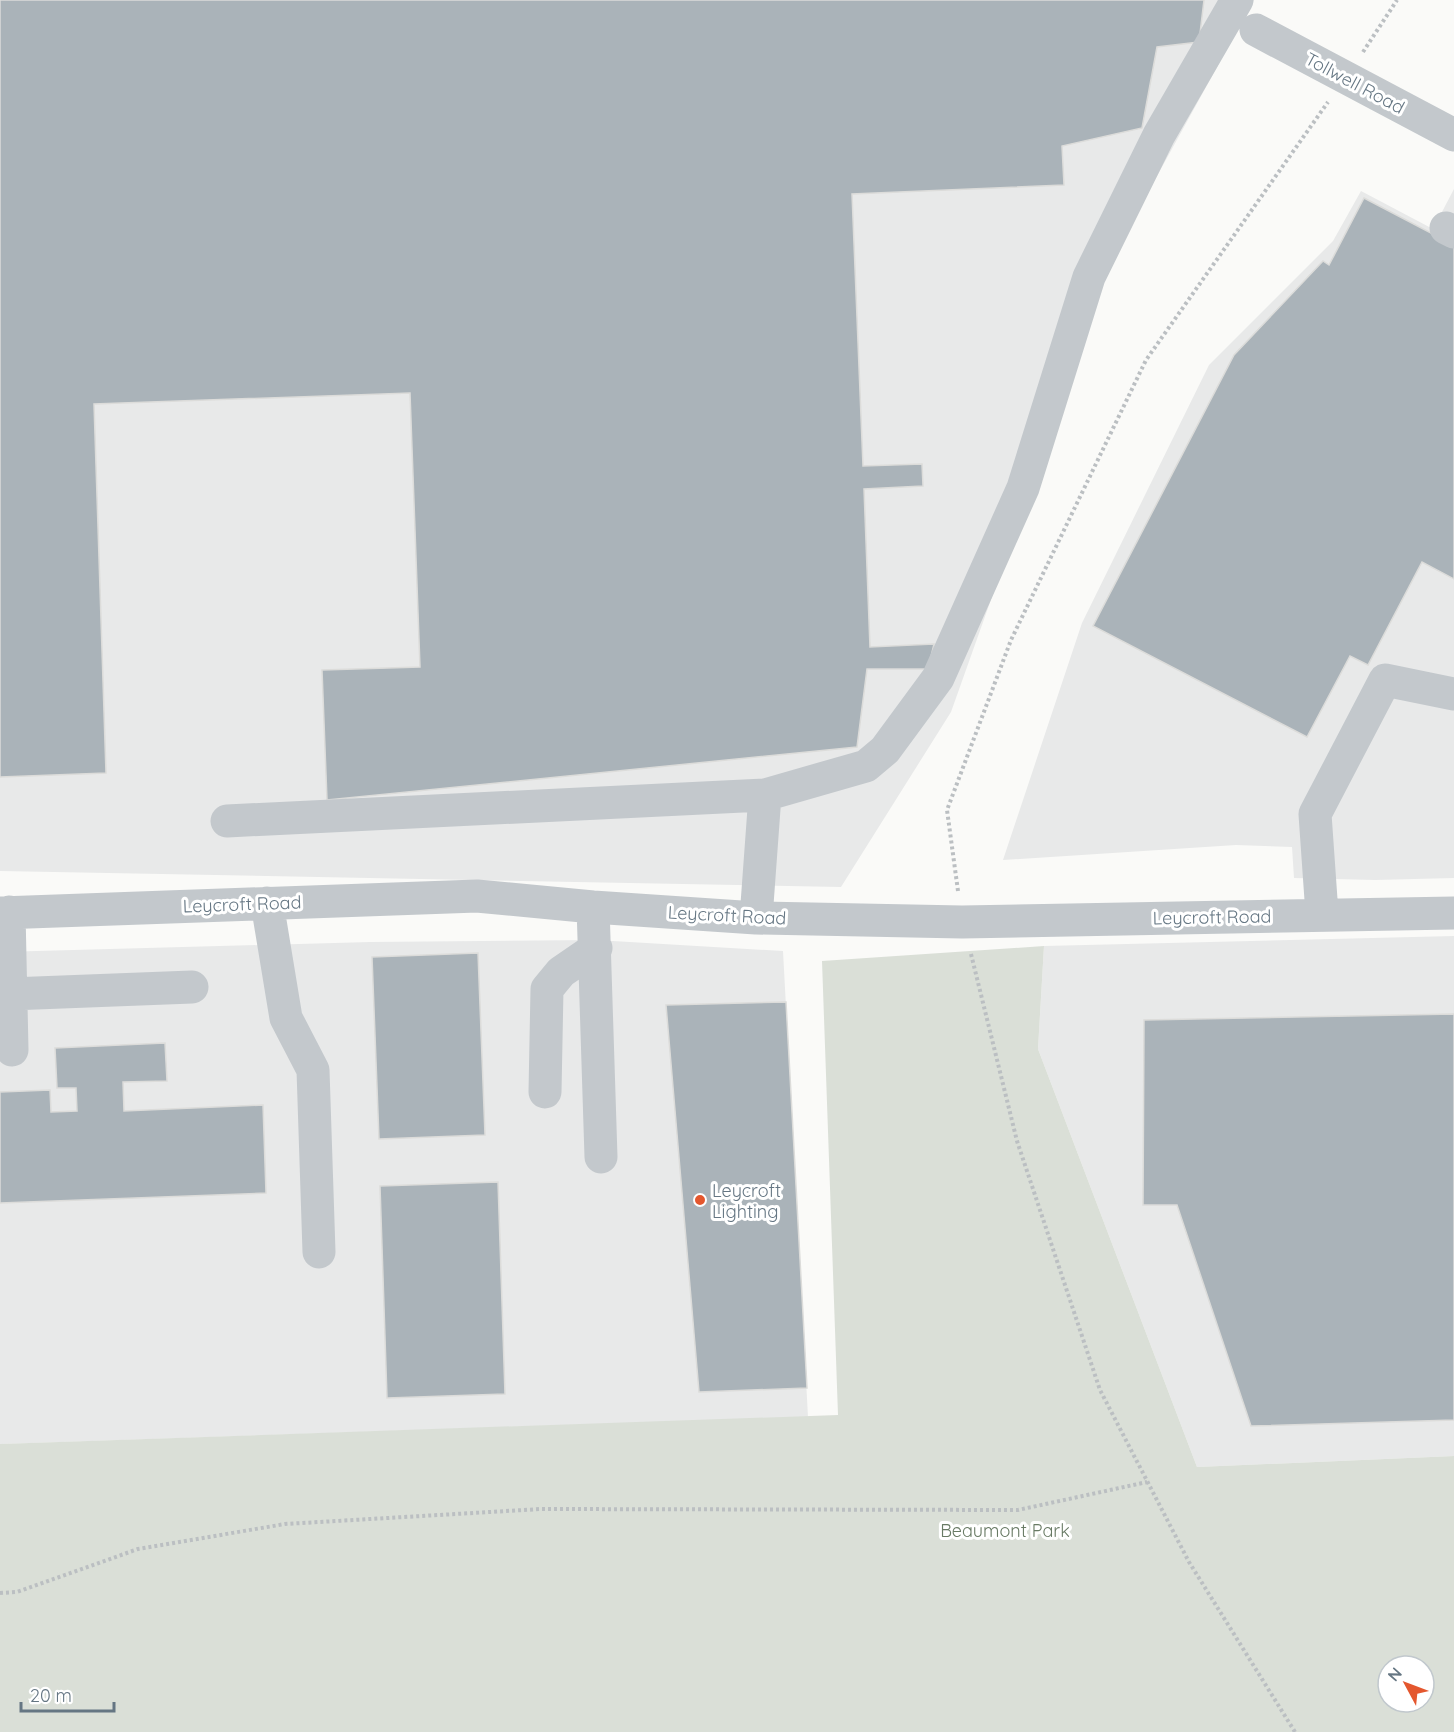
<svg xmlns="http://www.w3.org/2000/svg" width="1454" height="1732" viewBox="0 0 1454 1732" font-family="Quicksand,sans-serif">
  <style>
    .built { fill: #e8e9e9 }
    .green { fill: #dadfd7; fill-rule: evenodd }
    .building { fill: #aab3b9; stroke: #dcdcda; stroke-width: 1.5 }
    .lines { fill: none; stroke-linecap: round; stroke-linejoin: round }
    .path { stroke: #bbbfc2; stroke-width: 4; stroke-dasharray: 3 3; stroke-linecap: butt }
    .minor { stroke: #c3c8cc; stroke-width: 33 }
    .poi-dot { fill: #e4572e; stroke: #fff; stroke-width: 2 }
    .labels { text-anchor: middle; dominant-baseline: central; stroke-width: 6; stroke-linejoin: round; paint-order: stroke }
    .street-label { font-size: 18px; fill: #657683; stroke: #fff }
    .poi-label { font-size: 18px; fill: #657683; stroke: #fff; text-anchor: start }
    .park-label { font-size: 18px; fill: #687a64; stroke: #fff }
  </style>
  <rect width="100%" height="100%" fill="#fafaf8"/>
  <!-- built -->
  <path class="built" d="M 0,0 L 1254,0 L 1092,294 L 1025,504 L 951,712 L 841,887 L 0,871 Z
    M 1454,189 L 1454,878 L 1375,880 L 1294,878 L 1292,847 L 1236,845 L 1003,860 L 1082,623 L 1209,365 L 1333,241 L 1361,191 L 1433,229 Z
    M 1454,936 L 1454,1456 L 1197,1467 L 1038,1049 L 1044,946 Z
    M 596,940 L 783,951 L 808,1417 L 2,1444 L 0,1446 L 0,952 L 370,942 Z"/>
  <!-- green -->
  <path class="green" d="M 1044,946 L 1038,1049 L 1197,1467 L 1454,1456 L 1454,1732 L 0,1732 L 0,1444 L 838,1415 L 822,961 ZM 1388,1666 L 1424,1666 L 1424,1702 L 1388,1702 Z"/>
  <!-- building -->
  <path class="building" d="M 0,0 L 1204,0 L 1199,42 L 1157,47 L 1142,128 L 1062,146 L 1064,185 L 852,194 L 863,466 L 922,464 L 923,486 L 864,489 L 870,647 L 934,644 L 928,669 L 867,669 L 857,747 L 327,800 L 322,670 L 420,667 L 410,393 L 94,404 L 106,773 L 0,777 Z
    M 1364,198 L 1454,245 L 1454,579 L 1422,562 L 1368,665 L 1350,656 L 1307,737 L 1093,626 L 1234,355 L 1323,261 L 1329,265 Z
    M 478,953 L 485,1135 L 379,1139 L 372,957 Z
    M 786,1002 L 807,1388 L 699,1392 L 666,1005 Z
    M 1454,1014 L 1454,1420 L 1251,1426 L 1177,1205 L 1143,1205 L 1144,1020 Z
    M 165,1043 L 167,1081 L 123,1082 L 124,1111 L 263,1105 L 266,1193 L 0,1203 L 0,1092 L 50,1090 L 51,1112 L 77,1111 L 76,1088 L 57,1088 L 55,1048 Z
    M 498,1182 L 505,1394 L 387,1398 L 380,1186 Z"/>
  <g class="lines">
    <!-- path -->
    <path class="path" d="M 1363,52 L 1397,0
      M 958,891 L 947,810 L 1011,640 L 1146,360 L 1328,102
      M 971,954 L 1017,1141 L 1100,1390 L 1189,1562 L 1295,1732
      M 0,1593 L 17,1592 L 138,1549 L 285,1524 L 541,1509 L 1018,1510 L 1147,1482"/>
    <!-- minor -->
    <path class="minor" d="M 1256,30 L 1454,135
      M 1446,228 L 1454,232
      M 227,821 L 765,795 L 866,766 L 885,750 L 938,678 L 1023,488 L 1089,277 L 1159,135 L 1237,0
      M 267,903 L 286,1018 L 313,1070 L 319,1252
      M 593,907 L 601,1157
      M 9,912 L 12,1050
      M 0,913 L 477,896 L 593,907 L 756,918 L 962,922 L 1454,913
      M 1322,914 L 1315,814 L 1385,680 L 1454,694
      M 756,918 L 765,795
      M 10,994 L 192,987
      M 545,1092 L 547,989 L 561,972 L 596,948"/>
  </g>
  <!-- markers -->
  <circle class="poi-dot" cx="700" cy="1200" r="6"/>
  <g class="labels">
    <!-- street labels -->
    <g class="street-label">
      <text transform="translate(1355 83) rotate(28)">Tollwell Road</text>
      <text transform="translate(242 904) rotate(-2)">Leycroft Road</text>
      <text transform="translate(727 915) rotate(3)">Leycroft Road</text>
      <text transform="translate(1212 917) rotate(-1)">Leycroft Road</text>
    </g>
    <!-- poi labels -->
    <g class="poi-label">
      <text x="712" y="1190">Leycroft<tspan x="712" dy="21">Lighting</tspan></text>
    </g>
    <!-- park labels -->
    <g class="park-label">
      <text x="1005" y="1530">Beaumont Park</text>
    </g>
  </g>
  <!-- north arrow -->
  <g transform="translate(1406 1684) rotate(311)"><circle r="28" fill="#ffffff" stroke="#c1c8cd" stroke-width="1.5"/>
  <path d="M0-4.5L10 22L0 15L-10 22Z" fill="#e4572e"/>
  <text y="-9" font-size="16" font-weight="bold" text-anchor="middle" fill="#657683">N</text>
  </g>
  <!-- scale -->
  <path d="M21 1702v9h93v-9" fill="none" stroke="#657683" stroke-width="3"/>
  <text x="30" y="1702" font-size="18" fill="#657683" stroke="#ffffff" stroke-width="4.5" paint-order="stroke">20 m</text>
</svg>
